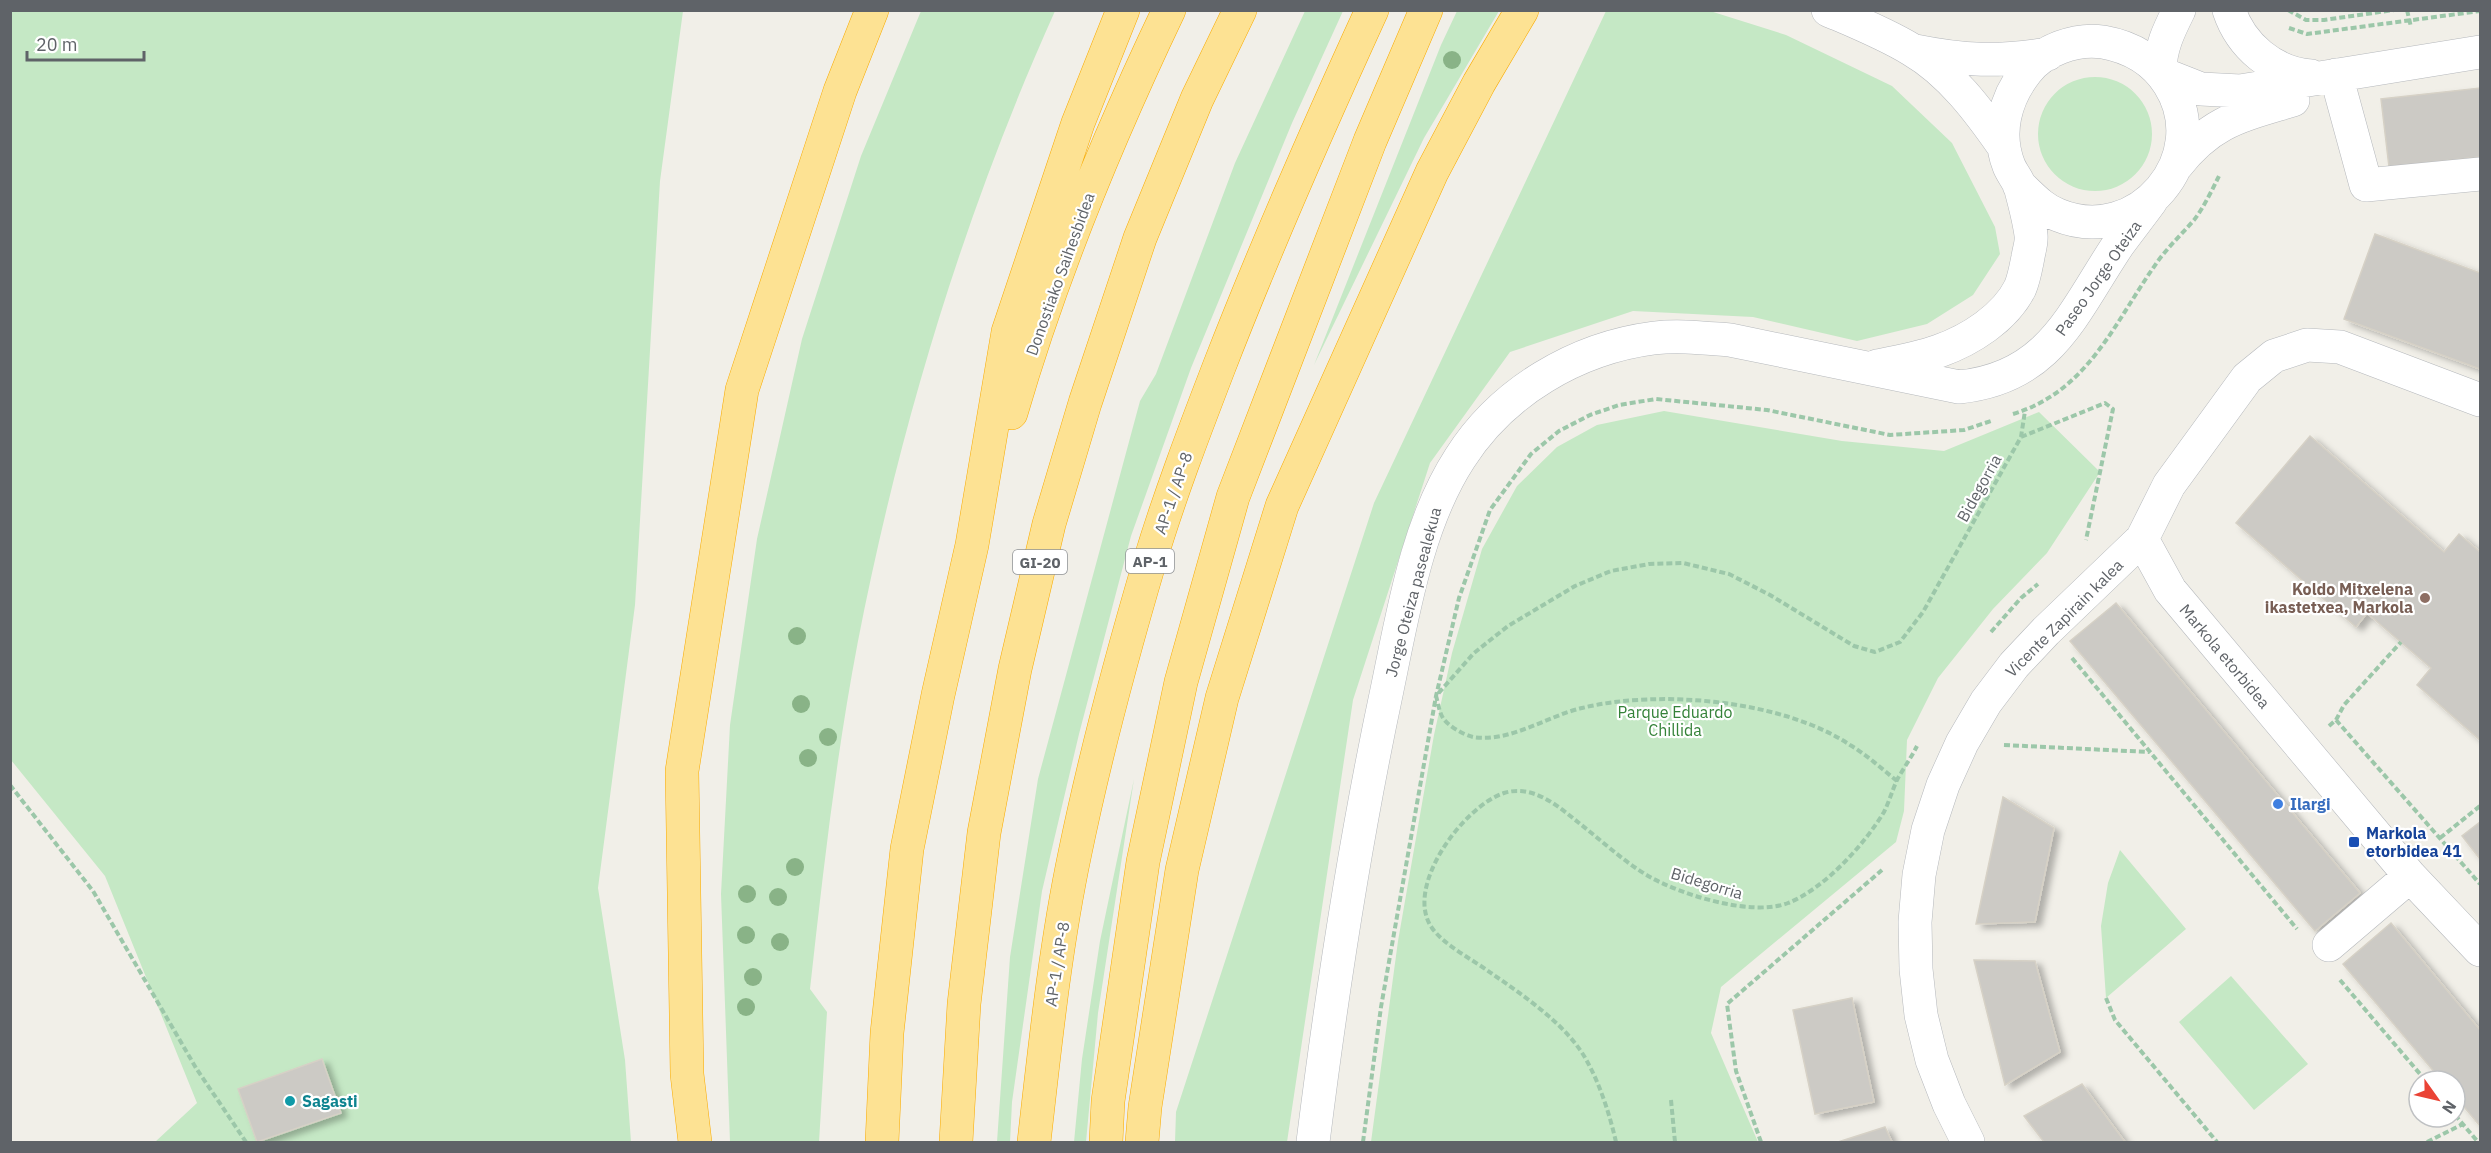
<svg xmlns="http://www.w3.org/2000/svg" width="2491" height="1153" viewBox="0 0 2491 1153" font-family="'IBM Plex Sans',sans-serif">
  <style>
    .green { fill: #c5e8c5 }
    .building { fill: #cccac5; stroke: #d6d1c6; stroke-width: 1.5; filter: url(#shadow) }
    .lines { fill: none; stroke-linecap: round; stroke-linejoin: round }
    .minor-casing { stroke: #b5b8bc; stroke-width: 34 }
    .highway-casing { stroke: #f9ab00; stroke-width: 34 }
    .path { stroke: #9cc7a9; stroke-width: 4; stroke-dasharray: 6 3; stroke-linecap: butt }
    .minor { stroke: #fff; stroke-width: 33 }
    .highway { stroke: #fde293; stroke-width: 33 }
    .tree { fill: #89b387 }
    .education-dot { fill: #8d6e63; stroke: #fff; stroke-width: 2 }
    .shop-dot { fill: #3f7fe0; stroke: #fff; stroke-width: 2 }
    .transit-dot { fill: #1a4fb4; stroke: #fff; stroke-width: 2 }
    .culture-dot { fill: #0f9aa8; stroke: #fff; stroke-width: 2 }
    .labels { text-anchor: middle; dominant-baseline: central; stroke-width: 4.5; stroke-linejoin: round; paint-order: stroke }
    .shield { fill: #fff; stroke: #8f9295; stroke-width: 1.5 }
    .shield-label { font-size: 15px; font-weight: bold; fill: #5f6368 }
    .street-label { font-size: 16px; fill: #5f6368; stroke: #fff }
    .education-label { font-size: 16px; font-weight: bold; fill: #785e54; stroke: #fff; text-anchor: end }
    .park-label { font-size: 16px; fill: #348238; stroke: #fff }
    .shop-label { font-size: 16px; font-weight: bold; fill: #366cbe; stroke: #fff; text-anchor: start }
    .transit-label { font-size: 16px; font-weight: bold; fill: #164399; stroke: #fff; text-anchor: start }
    .culture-label { font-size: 16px; font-weight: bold; fill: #0d838f; stroke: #fff; text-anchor: start }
  </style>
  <defs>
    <filter id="shadow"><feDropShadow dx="6" dy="4" stdDeviation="3" flood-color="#0004"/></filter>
  </defs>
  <rect width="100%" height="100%" fill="#f1efe8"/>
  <!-- green -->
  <path class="green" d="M 10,11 L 683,11 L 660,181 L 635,605 L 598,888 L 625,1060 L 631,1142 L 155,1142 L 197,1103 L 105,876 L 11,760 Z
    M 921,11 L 1055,11 C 965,211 900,425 858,641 C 836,756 823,872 810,989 L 827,1012 L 819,1142 L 730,1142 L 721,894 L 730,725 L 757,539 L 802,339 L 861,156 Z
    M 1305,11 L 1343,11 L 1292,123 L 1191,368 L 1131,536 L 1079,734 L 1042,891 L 1012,1102 L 1010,1142 L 997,1142 L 1010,957 L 1038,779 L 1140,401 L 1156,374 L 1235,163 Z
    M 1457,11 L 1499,11 L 1424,138 L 1314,365 L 1441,45 Z
    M 1606,11 L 1710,11 L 1786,35 L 1892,86 L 1952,143 L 1995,227 L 2000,254 L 1973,295 L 1927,324 L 1857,341 L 1753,317 L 1633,311 L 1510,352 L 1430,463 L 1353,700 L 1287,1142 L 1175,1142 L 1176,1112 L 1374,503 Z
    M2038 134a57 57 0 1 1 114 0a57 57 0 1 1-114 0Z
    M 1664,411 L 1842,441 L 1944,451 L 2039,412 L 2100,472 L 2047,553 L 1993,609 L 1938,678 L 1907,740 L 1904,811 L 1896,842 L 1721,987 L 1711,1033 L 1758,1142 L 1371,1142 L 1398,941 L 1434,735 L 1452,653 L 1482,549 L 1517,486 L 1557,447 L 1597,425 Z
    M 1134,779 L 1098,1013 L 1086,1142 L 1074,1142 L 1082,1059 L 1100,941 Z
    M 2120,850 L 2186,929 L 2106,998 L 2101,926 L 2108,883 Z
    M 2231,976 L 2308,1064 L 2254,1110 L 2179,1022 Z"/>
  <!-- building -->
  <path class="building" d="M 2480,88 L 2480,157 L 2389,167 L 2381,99 Z
    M 2375,234 L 2480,273 L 2480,369 L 2344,319 Z
    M 2310,436 L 2444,552 L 2459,534 L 2480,552 L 2480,740 L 2417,685 L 2431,668 L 2367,613 L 2356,627 L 2236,523 Z
    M 2116,603 L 2360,893 L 2315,931 L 2070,641 Z
    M 2003,797 L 2054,828 L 2035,922 L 1976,924 Z
    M 2480,822 L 2480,859 L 2462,836 Z
    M 2391,923 L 2480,1030 L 2480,1126 L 2455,1096 L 2455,1081 L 2442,1081 L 2343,964 Z
    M 1974,960 L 2035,961 L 2060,1052 L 2005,1085 Z
    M 1852,998 L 1874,1102 L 1815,1114 L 1793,1010 Z
    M 322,1059 L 341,1113 L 257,1142 L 238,1089 Z
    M 2082,1084 L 2125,1142 L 2044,1142 L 2024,1116 Z
    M 1885,1127 L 1892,1142 L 1838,1142 Z"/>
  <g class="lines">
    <defs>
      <path id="minor" d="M 1828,10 C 1856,22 1886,34 1912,50 C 1950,72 1979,111 2004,147
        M 2229,10 C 2241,46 2273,73 2311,76
        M 1915,51 C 1964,61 1998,62 2048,54
        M 2160,71 C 2160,48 2169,30 2179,10
        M 2163,74 L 2201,89 L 2240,91 L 2480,52
        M 2336,75 L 2366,185 L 2480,174
        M 2176,166 C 2211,121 2240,116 2293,100
        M 1877,366 C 1898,362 1920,358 1939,351 C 1970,340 2005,318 2020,288 C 2024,279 2026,267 2028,257 C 2029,250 2032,242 2031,235 C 2029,219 2024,201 2020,186 C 2017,179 2012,173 2009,166 C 1996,133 2005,99 2026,72 C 2042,50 2076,38 2103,42 C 2131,47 2154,60 2169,84 C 2215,157 2138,248 2058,215 C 2042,209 2031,196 2019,185
        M 2142,539 L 2170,590 L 2410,876 L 2480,950
        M 2329,945 L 2410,876
        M 1313,1142 C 1332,990 1355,840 1387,690 C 1403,613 1417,524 1460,458 C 1502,392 1576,348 1654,338 C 1679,335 1704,338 1730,340 L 1959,387 C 2051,378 2073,312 2118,245 C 2129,230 2140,216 2151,201
        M 1968,1142 L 1949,1104 L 1932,1060 L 1921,1015 L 1916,969 L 1915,922 L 1919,875 L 1928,830 L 1943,785 L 1962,743 L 1986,702 L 2014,665 L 2046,631 L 2142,539 L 2169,485 L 2247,378 L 2274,356 L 2307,345 L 2340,347 L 2480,400"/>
      <path id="highway" d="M 1011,413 C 1051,275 1107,140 1169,10
        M 695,1142 L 687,1074 L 682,771 L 742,390 L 840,91 L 872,10
        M 882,1142 L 887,1033 L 907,849 L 938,695 L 972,545 L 1008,332 L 1078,123 L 1123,10
        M 956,1142 L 964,1004 L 984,833 L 1015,669 L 1049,524 L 1085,403 L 1140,238 L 1197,99 L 1240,10
        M 1034,1142 C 1045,1046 1055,948 1075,853 C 1095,756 1121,659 1149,564 C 1169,497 1194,432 1219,367 C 1266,246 1318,128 1372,10
        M 1106,1142 L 1108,1101 L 1143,862 L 1181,682 L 1233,497 L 1370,141 L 1426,10
        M 1142,1142 L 1145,1107 L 1182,870 L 1222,698 L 1282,506 L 1432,172 L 1479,83 L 1522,10"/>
    </defs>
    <!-- minor casing -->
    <use href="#minor" class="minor-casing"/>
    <!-- highway casing -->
    <use href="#highway" class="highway-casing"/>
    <!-- path -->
    <path class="path" d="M 2288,10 L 2306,20 L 2324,20 L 2394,10
      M 2407,10 L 2411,27
      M 2289,28 L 2307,34 L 2480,11
      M 2013,414 C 2089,391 2115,321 2158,261 C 2169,246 2182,234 2194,220 C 2204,207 2212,190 2219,176
      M 2021,437 L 2105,403 L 2113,409 L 2086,540
      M 1991,632 L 2021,598 L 2038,584
      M 2072,658 L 2297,929
      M 2336,720 L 2480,884
      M 2329,726 L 2336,720 L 2344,705 L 2401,642
      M 2004,745 L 2149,752
      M 1897,781 C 1882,769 1867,755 1850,745 C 1783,700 1659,689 1582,708 C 1547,716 1510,743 1473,737 C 1464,735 1448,726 1443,718 C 1439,712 1438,702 1436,696 L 1474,653 L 1508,626 L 1575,586 L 1611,571 L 1649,564 L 1683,563 L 1729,574 L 1770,595 L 1854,646 L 1875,652 L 1900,642 L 1923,612 L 2021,437 L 2025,411
      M 10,785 L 93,891 L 196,1068 L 246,1142
      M 2440,838 L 2480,806
      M 2340,980 L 2426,1081
      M 2106,998 L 2115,1020 L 2217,1142
      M 1671,1100 L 1675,1142
      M 2455,1115 L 2478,1142
      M 1363,1142 L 1381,1007 L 1436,696 L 1459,598 L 1490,510 L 1531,454 L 1559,431 L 1590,415 L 1619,405 L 1656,399 L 1767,410 L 1890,435 L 1964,430 L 1991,421
      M 1616,1142 C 1610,1116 1601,1087 1588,1063 C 1569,1026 1524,996 1491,973 C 1472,959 1445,946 1432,928 C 1403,887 1464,806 1504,793 C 1533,784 1558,806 1579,823 C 1602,841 1624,862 1650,877 C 1682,895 1752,917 1788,903 C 1824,889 1864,845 1884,812 C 1889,802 1892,791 1897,780 C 1903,769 1911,758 1917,746
      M 1761,1142 L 1736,1071 L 1727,1004 L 1882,870
      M 2427,1142 L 2463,1124"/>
    <!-- minor -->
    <use href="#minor" class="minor"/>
    <!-- highway -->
    <use href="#highway" class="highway"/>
  </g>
  <!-- trees -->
  <g class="tree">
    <circle cx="1452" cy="60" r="9"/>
    <circle cx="797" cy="636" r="9"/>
    <circle cx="801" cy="704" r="9"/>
    <circle cx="828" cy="737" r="9"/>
    <circle cx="808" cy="758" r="9"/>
    <circle cx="795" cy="867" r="9"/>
    <circle cx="747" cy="894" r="9"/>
    <circle cx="778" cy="897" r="9"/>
    <circle cx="746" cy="935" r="9"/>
    <circle cx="780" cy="942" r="9"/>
    <circle cx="753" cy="977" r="9"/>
    <circle cx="746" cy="1007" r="9"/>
  </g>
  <!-- markers -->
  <circle class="education-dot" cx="2425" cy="598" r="6"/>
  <circle class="shop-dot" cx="2278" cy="804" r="6"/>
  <rect class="transit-dot" x="2348" y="836" width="12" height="12" rx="3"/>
  <circle class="culture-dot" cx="290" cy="1101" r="6"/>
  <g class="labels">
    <!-- shield labels -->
    <g class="shield">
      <rect x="1126" y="549" width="48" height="24" rx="4.5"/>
      <rect x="1013" y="550" width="54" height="24" rx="4.5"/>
    </g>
    <g class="shield-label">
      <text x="1150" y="561">AP-1</text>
      <text x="1040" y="562">GI-20</text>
    </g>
    <!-- street labels -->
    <g class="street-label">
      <text transform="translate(1060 274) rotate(-70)">Donostiako Saihesbidea</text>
      <text transform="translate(2098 278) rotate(-55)">Paseo Jorge Oteiza</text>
      <text transform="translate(1979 488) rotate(-61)">Bidegorria</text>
      <text transform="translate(1173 493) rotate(-71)">AP-1 / AP-8</text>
      <text transform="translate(1413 592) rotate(-75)">Jorge Oteiza pasealekua</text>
      <text transform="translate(2064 618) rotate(-45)">Vicente Zapirain kalea</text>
      <text transform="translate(2225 656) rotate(50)">Markola etorbidea</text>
      <text transform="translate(1707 883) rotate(17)">Bidegorria</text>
      <text transform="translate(1057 964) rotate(-81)">AP-1 / AP-8</text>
    </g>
    <!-- education labels -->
    <g class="education-label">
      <text x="2413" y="589">Koldo Mitxelena<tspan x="2413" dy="18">ikastetxea, Markola</tspan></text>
    </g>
    <!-- park labels -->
    <g class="park-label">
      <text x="1675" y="712">Parque Eduardo<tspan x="1675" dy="18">Chillida</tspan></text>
    </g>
    <!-- shop labels -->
    <g class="shop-label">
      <text x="2290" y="804">Ilargi</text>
    </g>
    <!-- transit labels -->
    <g class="transit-label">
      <text x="2366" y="833">Markola<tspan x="2366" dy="18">etorbidea 41</tspan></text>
    </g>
    <!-- culture labels -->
    <g class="culture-label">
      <text x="302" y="1101">Sagasti</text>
    </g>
  </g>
  <!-- border -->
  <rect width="2491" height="1153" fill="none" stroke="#5f6368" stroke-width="24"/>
  <!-- north arrow -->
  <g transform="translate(2437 1099) rotate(124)"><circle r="28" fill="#ffffff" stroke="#bfc1c3" stroke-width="1.5"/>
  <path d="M0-4.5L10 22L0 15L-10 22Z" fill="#ea4335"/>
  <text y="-9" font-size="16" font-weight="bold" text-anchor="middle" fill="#5f6368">N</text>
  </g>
  <!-- scale -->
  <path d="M27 51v9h117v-9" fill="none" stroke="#5f6368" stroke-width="3"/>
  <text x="36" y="51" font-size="18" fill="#5f6368" stroke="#ffffff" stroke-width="4.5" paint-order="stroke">20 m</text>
</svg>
